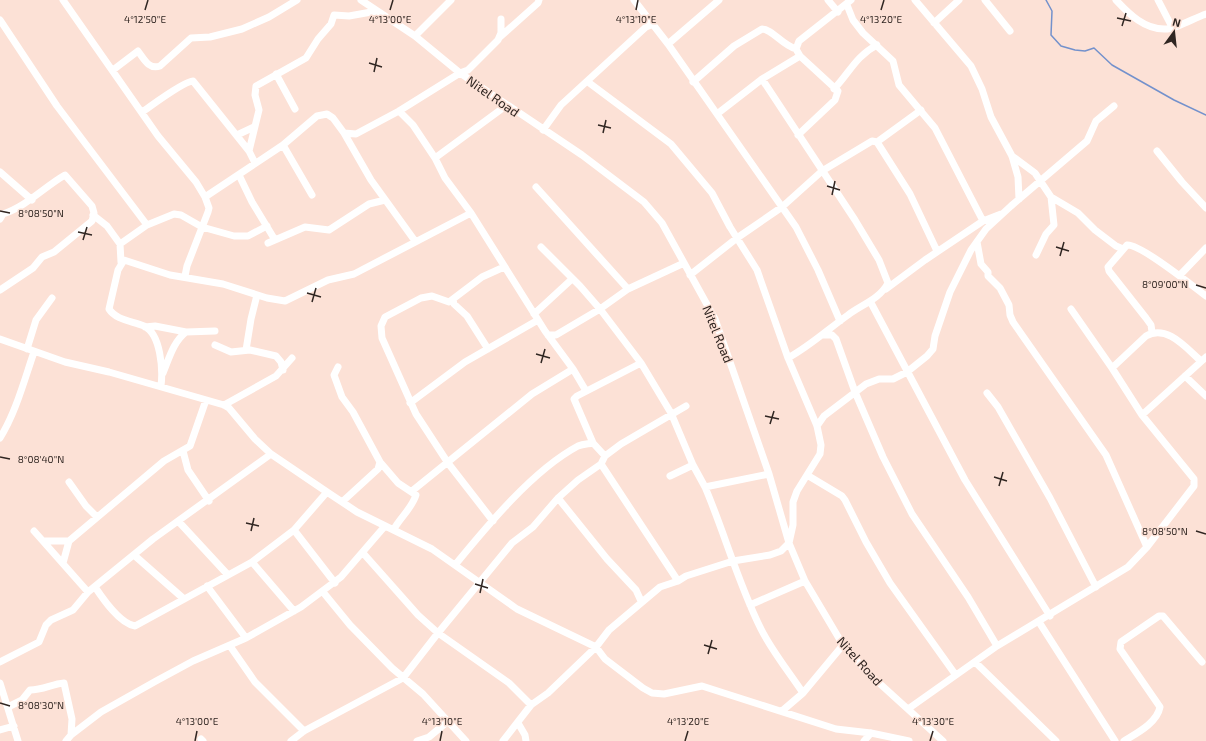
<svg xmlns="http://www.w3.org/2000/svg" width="1206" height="741" viewBox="0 0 1206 741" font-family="'Exo 2',sans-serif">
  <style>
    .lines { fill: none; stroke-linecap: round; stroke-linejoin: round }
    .stream { stroke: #7391cc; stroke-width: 1.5 }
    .minor { stroke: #fff; stroke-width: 7 }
    .ticks { fill: none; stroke: #302622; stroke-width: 1.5 }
    .labels { text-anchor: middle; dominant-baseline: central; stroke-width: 3; stroke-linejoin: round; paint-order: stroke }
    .street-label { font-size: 13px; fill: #302622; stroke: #fce1d6 }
    .ticks-label { font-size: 10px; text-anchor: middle; fill: #302622; stroke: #fce1d6; stroke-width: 3; stroke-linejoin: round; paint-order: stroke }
  </style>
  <rect width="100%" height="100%" fill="#fce1d6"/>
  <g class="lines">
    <!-- stream -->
    <path class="stream" d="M 1046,0 L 1052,11 L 1051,35 L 1061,46 L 1075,50 L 1085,51 L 1094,48 L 1112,65 L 1174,100 L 1206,115"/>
    <!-- minor -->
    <path class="minor" d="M 63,0 L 158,136 L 196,182 L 205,197 L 209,208 L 208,212 L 187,266 L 185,276
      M 361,0 L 415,36 L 460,73 L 582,155 L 644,202 L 662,223 L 715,319 L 769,474 L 789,543 L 805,581 L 843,645 L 867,672 L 943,741
      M 634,0 L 668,44 L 796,227 L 818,270 L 840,321
      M 828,0 L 838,12
      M 915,0 L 971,66 L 982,89 L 991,117 L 1012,156 L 1018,177 L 1019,199
      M 985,0 L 1010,31
      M 1116,0 C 1129,14 1145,30 1166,29 C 1176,29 1196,17 1206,14
      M 1158,0 L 1172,27
      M 847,5 L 853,20 L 863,33 L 893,61 L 899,85 L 935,128 L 983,221
      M 0,20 L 57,106 L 147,225 L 174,214 L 181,215 L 202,227 L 234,236 L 248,236 L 267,226
      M 934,23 L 959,0
      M 415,36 L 451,0
      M 500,37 L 538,3 L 539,0
      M 668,44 L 719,0
      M 113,70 L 138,51 C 144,59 149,70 160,66 L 191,38 L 210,37 L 242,29 L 269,17 L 297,0
      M 276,74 L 295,109
      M 762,79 L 855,220 L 879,260 L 888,283 C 880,299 861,305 848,315 C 827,330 810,346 788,358
      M 693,82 L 734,46 L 762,29 C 772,29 782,45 796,49
      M 834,89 C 850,72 856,56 877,45
      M 399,111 L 413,125 L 435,158 L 445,178 L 471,213 L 545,331 L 573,369 L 586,391
      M 142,112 C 151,106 184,81 193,81 L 249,151
      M 717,114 L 762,79 L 800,56 L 796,49 L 799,41 L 851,0
      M 543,130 L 561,105 L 646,27 L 653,24
      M 344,133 L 371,180 L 415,241
      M 237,135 L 254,127
      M 798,135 L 835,100 L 838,91 L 800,56
      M 877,142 L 921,110
      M 283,145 L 312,195
      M 1157,151 L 1182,182 L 1206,208
      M 1012,156 L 1035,173 L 1051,197 L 1078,213 L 1095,230 L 1116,246 L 1123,249
      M 435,158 L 507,105
      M 255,163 L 249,151 L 259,110 L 255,95 L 256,86 L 306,58 L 318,39 L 331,24 L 334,15 L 349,16 L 377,11
      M 0,172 L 32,200
      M 239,175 L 252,202 L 275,240
      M 536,187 L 628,289
      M 205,197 L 283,145 L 317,116 L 327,114 L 333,118 L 344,133 L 356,134 L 399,111 L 460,73 L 468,70 L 498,40 L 501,33 L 501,19
      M 93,215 L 107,226 L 120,244 L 121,262
      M 0,219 L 3,214 C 27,206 44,187 65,175 L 92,206 L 94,213 L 92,221 L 54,252 L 42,257 L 33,268 L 0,290
      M 977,242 L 981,264 L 988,272 L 988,276 L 1000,288 L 1009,305 L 1010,315 L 1013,322 L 1106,455 L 1147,547
      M 268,243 L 305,227 L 329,230 L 369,204 L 385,200
      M 120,244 L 147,225
      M 541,247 L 580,286 L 600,309 L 641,363 L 671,413 L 693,465 L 705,487 L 769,474
      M 1036,255 L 1046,234 L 1054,225 L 1051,197
      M 690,275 L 737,238 L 782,207 L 822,171 L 872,141 L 877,142 L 910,194 L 937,251
      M 1180,275 L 1206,248
      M 886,289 L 925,260 L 983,221 L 1001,214
      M 453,300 L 454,304 L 467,316 L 488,349
      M 870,301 L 965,480 L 1050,616
      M 534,314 L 572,279
      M 145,327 L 155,326 L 186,332
      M 1152,332 L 1151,325 L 1146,318 L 1109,271 L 1108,267 L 1127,245 C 1139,243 1194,287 1206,296
      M 548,335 L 556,335 L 600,309 L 628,289 L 684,263
      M 824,335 L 832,335 L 836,339 L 855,392 L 883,457 L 912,514 L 968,597 L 997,646
      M 0,339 L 65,362 L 109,372 L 224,405 L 229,408 L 255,439 L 271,454 L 327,492 L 357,512 L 432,549 L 517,609 L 596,647 L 605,659 L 643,688 L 652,693 L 664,694 L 702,686 L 836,729 L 871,733 L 909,741
      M 215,345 L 231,352 L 250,350 L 276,356 L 281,362 L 283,370
      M 27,349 L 36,320 L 52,298
      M 246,350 L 251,319 L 257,295
      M 338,367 L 334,375 L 342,397 L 353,412 L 380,462 L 398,483 L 416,495 C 412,508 400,518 394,529
      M 1112,368 L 1146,336 C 1167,324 1186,348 1201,361
      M 163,373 C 169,359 173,342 186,332 L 215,331
      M 1185,376 L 1206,396
      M 161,386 C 163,370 161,334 144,326 C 132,321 116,320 109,309 L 118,270 L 124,260 L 170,275 L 223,284 L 267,298 L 285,301 L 328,280 L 354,274 L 471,213
      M 987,393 L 998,407 L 1050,498 L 1096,587
      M 410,403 L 465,362 L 538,320
      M 224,405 L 276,376 L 292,358
      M 1142,415 L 1206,357
      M 817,426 L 824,416 L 866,384 L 879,379 L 893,379 L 907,372 L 927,356 L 933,349 L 935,336 L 950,292 L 971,250 L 986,229 L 1011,206 L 1087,141 L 1096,121 L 1114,106
      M 0,438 C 16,412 24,381 34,352
      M 183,451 L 188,470 L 209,501
      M 605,456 L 593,443 L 574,399 L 577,396 L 641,363
      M 601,464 L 678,581
      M 807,475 L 842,496 L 845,500 L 866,542 L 890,583 L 955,674
      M 670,476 L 693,465
      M 69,482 L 86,506 L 97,517
      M 705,487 C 725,534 738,583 761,629 C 772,651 789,672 803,693
      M 412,491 L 532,394 L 573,369
      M 558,498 L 607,559 L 636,590 L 641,601
      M 342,502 L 378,469 L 380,462
      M 493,521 L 448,463 L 416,414 L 382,338 L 381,326 L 385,317 L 421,298 L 432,296 L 449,302 L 482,277 L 504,267
      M 179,522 L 228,575
      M 294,530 L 335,583
      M 34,531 L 88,592
      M 44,541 L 69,541
      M 363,553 L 418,615 L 438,633 L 509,683 L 531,705
      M 134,555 L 184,599
      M 252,562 L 294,611
      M 63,563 L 69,541 L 164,461 L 190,446 L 206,400
      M 455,565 C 487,526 533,470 578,446 C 583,444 588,444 593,443
      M 207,586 L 246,638
      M 95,587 C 103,599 120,624 135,626 L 252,562 L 294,530 L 327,492
      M 323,592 L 350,625 L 392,668 L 423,694 L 466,741
      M 750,605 L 805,581
      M 1039,622 L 1115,741
      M 230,646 L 255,682 L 304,731
      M 0,662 L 39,642 L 46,625 L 51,620 L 73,610 L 88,592 L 153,539 L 271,454
      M 975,662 L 1056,741
      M 0,683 L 18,741
      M 8,707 L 22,700 L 30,690 C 43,690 52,684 64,683 L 72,719 L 71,735 L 66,741
      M 908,709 L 997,646 L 1128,567 L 1147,547 L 1194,486 L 1194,479 L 1142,415 L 1112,368 L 1071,309
      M 782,711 L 803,693 L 843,645
      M 518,723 L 525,735 L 526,741
      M 0,730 L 14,726
      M 71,735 L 101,712 L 156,681 L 193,661 L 246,638 L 301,607 L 341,577 L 385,526
      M 201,739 L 203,741
      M 291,741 L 304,731 L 403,678 L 438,633 L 512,543 L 533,527 L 558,498 L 578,480 L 601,464 L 605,456 L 621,444 L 686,406
      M 417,741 L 429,737 L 447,722
      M 503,741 L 531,705 L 548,693 L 596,647 L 609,630 L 660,587 L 678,581 L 686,576 L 733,561 L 770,555 L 781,551 L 789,543 L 793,525 L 793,502 L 797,491 L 820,454 L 821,445 L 817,426 L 788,358 L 757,270 L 730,227 L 712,193 L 671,144 L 588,82
      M 864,741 L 871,733
      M 1124,741 C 1137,733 1157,723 1160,707 L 1120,649 L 1121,642 L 1159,616 L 1163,616 L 1202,662"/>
  </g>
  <!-- ticks -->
  <path class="ticks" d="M 145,10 L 148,0M 390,10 L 393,0M 636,10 L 638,0M 881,10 L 884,0M 1117,18 L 1131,21M 1122,26 L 1126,13M 369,63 L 382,67M 374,72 L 377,58M 598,125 L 611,128M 603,133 L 606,120M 827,186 L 840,190M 832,195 L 835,181M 0,211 L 10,213M 78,232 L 92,235M 83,240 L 87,227M 1056,247 L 1069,251M 1060,256 L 1064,242M 1196,285 L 1206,288M 307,293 L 321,297M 312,302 L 316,288M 536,354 L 550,358M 541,363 L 545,349M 765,416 L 779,419M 770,424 L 774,411M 0,457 L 10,459M 994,477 L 1007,481M 999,486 L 1003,472M 246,523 L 259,526M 251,531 L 254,518M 1196,531 L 1206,534M 475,584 L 488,588M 480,593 L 483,579M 704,645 L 717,649M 708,654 L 712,640M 0,703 L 10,706M 195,741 L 197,731M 440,741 L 442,731M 685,741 L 688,731M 930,741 L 933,731"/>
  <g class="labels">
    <!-- street labels -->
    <g class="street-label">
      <text transform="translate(493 96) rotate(35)">Nitel Road</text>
      <text transform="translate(718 334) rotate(68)">Nitel Road</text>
      <text transform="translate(860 661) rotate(48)">Nitel Road</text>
    </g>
  </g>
  <g class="ticks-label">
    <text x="145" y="23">4°12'50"E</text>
    <text x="390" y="23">4°13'00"E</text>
    <text x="636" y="23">4°13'10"E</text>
    <text x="881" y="23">4°13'20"E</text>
    <text x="41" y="217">8°08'50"N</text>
    <text x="1165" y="288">8°09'00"N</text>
    <text x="41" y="463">8°08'40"N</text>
    <text x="1165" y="535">8°08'50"N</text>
    <text x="41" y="709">8°08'30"N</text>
    <text x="197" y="725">4°13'00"E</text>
    <text x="442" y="725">4°13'10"E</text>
    <text x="688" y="725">4°13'20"E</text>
    <text x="933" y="725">4°13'30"E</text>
  </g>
  <!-- north arrow -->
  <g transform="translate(1174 32) rotate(15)" stroke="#fce1d6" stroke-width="3" paint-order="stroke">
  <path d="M0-3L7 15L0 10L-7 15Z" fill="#302622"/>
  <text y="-6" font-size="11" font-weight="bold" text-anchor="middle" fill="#302622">N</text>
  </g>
</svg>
